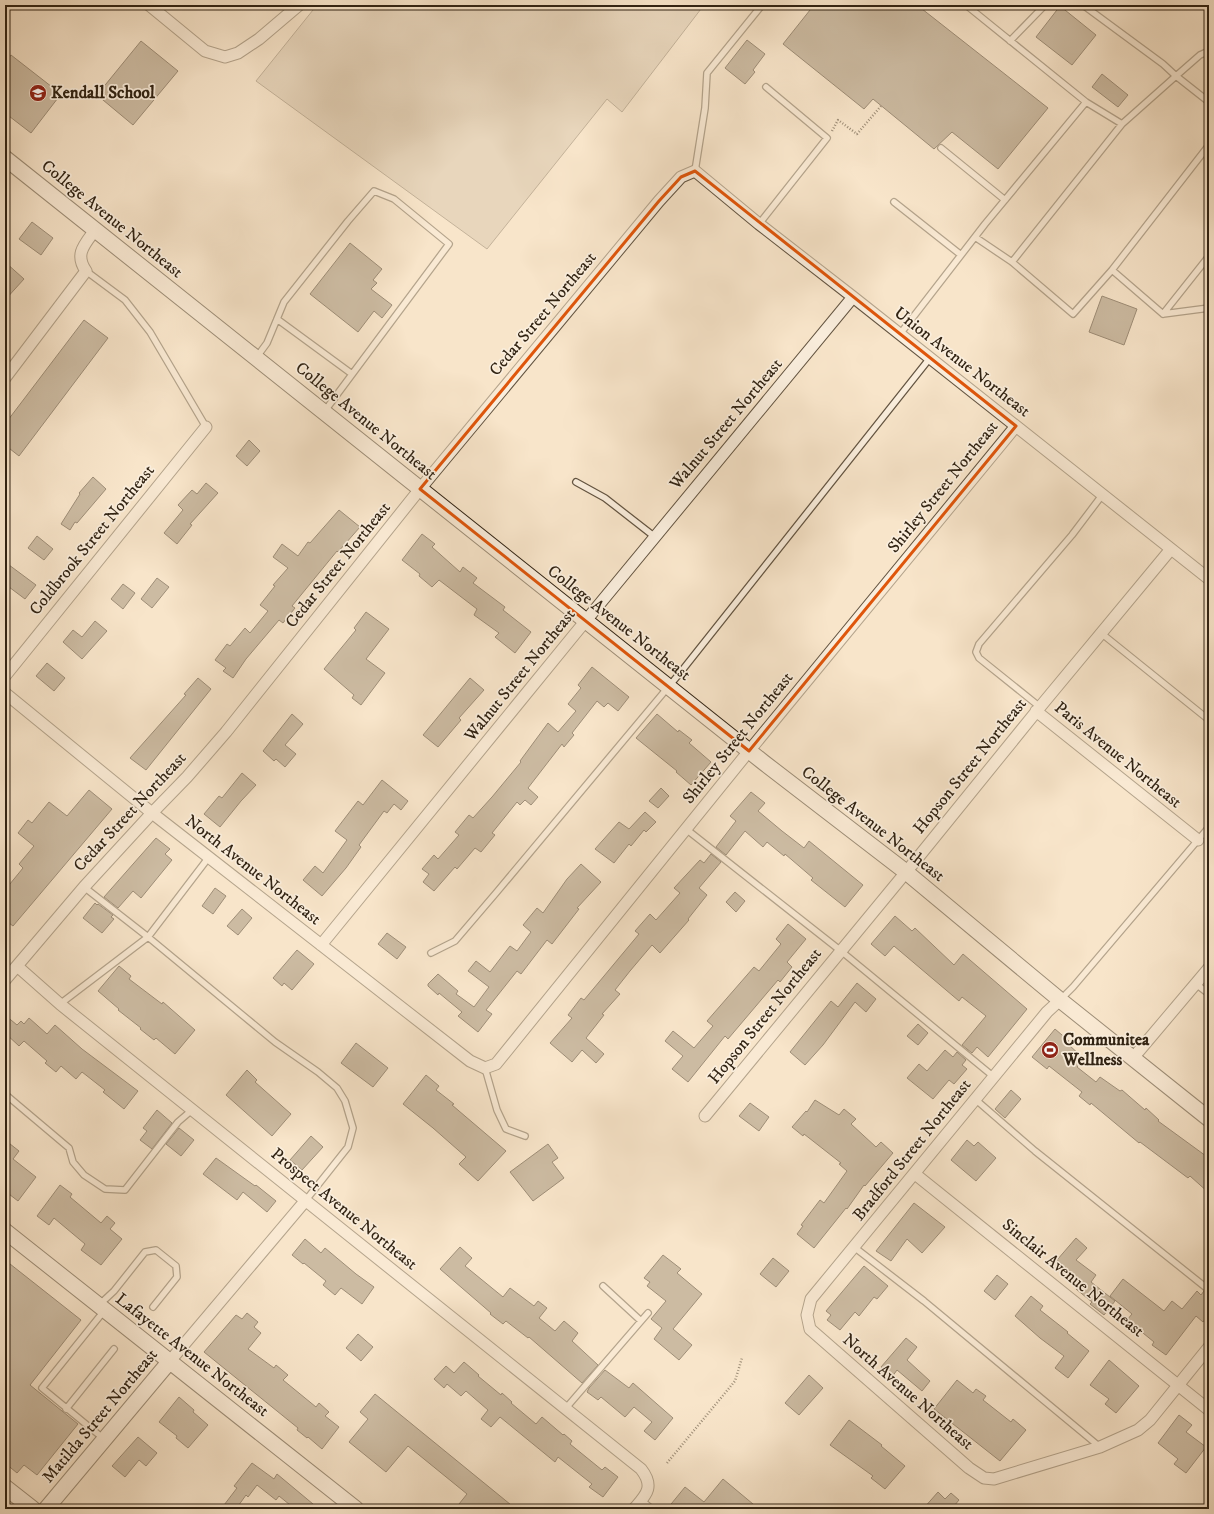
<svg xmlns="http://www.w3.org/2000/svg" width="1214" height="1514" viewBox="0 0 1214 1514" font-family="'IM FELL DW Pica',serif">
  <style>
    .green { fill: #d6c4ab; stroke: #84745f }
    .building { fill: #988872; stroke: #312313 }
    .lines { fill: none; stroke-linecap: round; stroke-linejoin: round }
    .lane-casing { stroke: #635441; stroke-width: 8 }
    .street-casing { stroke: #635441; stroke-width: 13 }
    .secondary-casing { stroke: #312313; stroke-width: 17 }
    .path { stroke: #312313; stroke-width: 2.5; stroke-dasharray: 1 2; stroke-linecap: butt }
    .lane { stroke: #faeedd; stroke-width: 5.5 }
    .street { stroke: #faeedd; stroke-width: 11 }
    .secondary { stroke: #faeedd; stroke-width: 15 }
    .rail-casing { stroke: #312313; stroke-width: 4.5 }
    .rail { stroke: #faeedd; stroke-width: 3; stroke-dasharray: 9; stroke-linecap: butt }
    .marked { fill: none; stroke: #df560c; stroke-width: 3; stroke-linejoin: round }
    .labels { text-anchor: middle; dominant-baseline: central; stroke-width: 3.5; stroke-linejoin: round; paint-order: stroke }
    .poi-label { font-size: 17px; font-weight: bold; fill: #312313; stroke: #faeedd; text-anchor: start }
    .street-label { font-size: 17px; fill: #312313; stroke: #faeedd }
  </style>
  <rect width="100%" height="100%" fill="#f8e5ca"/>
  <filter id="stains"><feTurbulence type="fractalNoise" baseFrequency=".005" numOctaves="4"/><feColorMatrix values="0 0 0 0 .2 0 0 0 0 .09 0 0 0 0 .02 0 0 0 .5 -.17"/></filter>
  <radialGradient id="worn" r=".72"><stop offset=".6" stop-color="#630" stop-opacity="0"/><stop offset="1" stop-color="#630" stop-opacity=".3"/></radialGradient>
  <!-- green -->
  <path class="green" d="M 317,5 L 704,5 L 622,112 L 607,99 L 487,249 L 256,81 Z"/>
  <!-- building -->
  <path class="building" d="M 814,5 L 917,5 L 1048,108 L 998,169 L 952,132 L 934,149 L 873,99 L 864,109 L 783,44 Z
    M 1060,6 L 1096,35 L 1072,65 L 1036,37 Z
    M 747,40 L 765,54 L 753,70 L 755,72 L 745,84 L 725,68 Z
    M 141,41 L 178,71 L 133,125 L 97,95 Z
    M 11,55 L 61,94 L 31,133 L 5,113 L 5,63 Z
    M 1102,74 L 1128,95 L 1118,107 L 1092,87 Z
    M 32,222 L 53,238 L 41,255 L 19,239 Z
    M 350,243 L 382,269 L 373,280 L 377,283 L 371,289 L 392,305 L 382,318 L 374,311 L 358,332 L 310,294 Z
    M 5,262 L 24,279 L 5,300 Z
    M 1102,296 L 1137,309 L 1124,345 L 1089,332 Z
    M 84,320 L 108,338 L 19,456 L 5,445 L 5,424 Z
    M 249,440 L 260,451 L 247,466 L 236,456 Z
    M 93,477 L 106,489 L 77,523 L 75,522 L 70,530 L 61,524 L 80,494 L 79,493 Z
    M 206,483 L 218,493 L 190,524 L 192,525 L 177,544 L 164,533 L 183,510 L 178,505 L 192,490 L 197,494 Z
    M 339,510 L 360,527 L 338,552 L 337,551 L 292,606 L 295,608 L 283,623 L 279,620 L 246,659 L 233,678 L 223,671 L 226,668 L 215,660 L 227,644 L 230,646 L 245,628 L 250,633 L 268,611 L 260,605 L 275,586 L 273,585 L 288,568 L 273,557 L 282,544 L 298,556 L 308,542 L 310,543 Z
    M 422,534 L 435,544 L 432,547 L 460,572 L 463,567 L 477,578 L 473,583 L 505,607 L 503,610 L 531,632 L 515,653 L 495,637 L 499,633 L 474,615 L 477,609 L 439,580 L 432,587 L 419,576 L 420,574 L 402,560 Z
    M 37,536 L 53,549 L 44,560 L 28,548 Z
    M 5,562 L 36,585 L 25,599 L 5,584 Z
    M 157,578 L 169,587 L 152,608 L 141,599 Z
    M 123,584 L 135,593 L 123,609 L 111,599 Z
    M 366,612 L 389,629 L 366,659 L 385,673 L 361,705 L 352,698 L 354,695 L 324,669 L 356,630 L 354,628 Z
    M 95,621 L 107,631 L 82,659 L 63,642 L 73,630 L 82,637 Z
    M 47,663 L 65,678 L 54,691 L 36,676 Z
    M 592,667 L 629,697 L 618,711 L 608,703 L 604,707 L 597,701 L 572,733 L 574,735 L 564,747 L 562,744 L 528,788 L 538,797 L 531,805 L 525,800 L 520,805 L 517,802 L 492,833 L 495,835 L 481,852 L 475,848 L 457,869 L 455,867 L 434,891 L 423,882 L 429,874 L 422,869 L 434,855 L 438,859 L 459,835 L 455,832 L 469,815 L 473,818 L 492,797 L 521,762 L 520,761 L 548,723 L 558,732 L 576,711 L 568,704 L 581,688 L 578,685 Z
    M 198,678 L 211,689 L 146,770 L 130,758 L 186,695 L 184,694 Z
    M 470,678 L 484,690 L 459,718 L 461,720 L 438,747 L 423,735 Z
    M 292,714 L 303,724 L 285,745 L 296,754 L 285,767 L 276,759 L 274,761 L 263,751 Z
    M 657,714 L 678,732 L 679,730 L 692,740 L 689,743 L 711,762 L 691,785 L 676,772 L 677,771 L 636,738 Z
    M 242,773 L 256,785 L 241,801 L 220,827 L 204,814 L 219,796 L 222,798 Z
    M 382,780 L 408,801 L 401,810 L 394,804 L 387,813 L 384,811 L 359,845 L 361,847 L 346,868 L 322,896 L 303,880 L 315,866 L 323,873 L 347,840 L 335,831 L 358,801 L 363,805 Z
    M 661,788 L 669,796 L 658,808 L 649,801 Z
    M 89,790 L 112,809 L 13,926 L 5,920 L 5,890 L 23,868 L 19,864 L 34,846 L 18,833 L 28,820 L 32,823 L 49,802 L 67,816 Z
    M 751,792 L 765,803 L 758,811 L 782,831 L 804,848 L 809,841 L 863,885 L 845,907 L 811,880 L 813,878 L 785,854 L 784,856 L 767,842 L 763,847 L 745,831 L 726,855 L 716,847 L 736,821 L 730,816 Z
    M 645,812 L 656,822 L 646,832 L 644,830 L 631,846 L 629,844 L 614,863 L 595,849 L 619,822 L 629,829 Z
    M 156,838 L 170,849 L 165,854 L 172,860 L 141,898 L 133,891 L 118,908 L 104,897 Z
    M 711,854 L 721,862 L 699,888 L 707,895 L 688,919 L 689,920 L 660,953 L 652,945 L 630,971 L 615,990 L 620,994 L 602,1014 L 604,1015 L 586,1038 L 604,1054 L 596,1063 L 582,1050 L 572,1062 L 550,1043 L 572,1018 L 568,1015 L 581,998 L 584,1000 L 639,934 L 635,931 L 650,914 L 656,920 L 680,893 L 674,888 L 700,860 L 704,863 Z
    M 581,864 L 601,882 L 577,908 L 579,909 L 552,944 L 547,940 L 521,974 L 517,971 L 486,1010 L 492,1014 L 478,1032 L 458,1016 L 462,1012 L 439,993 L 438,995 L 428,986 L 428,984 L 438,974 L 458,991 L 456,994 L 474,1007 L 489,987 L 468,971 L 476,961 L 490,972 L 510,946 L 517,951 L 531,932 L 523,925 L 537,908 L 543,913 L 567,879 Z
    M 215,888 L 226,896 L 213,914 L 202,906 Z
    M 735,892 L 745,901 L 736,912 L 726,902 Z
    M 95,903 L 97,905 L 98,904 L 113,915 L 111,917 L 114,919 L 102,933 L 83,918 Z
    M 242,909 L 252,918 L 238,935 L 227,926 Z
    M 895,916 L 912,931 L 915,928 L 954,965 L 963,954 L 1027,1009 L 988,1057 L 977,1047 L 972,1053 L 962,1045 L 986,1016 L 962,997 L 959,1001 L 894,946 L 885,956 L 871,944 Z
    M 788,924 L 806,939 L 787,962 L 792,967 L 780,982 L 778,980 L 728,1039 L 725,1036 L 688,1082 L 672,1069 L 683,1056 L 665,1041 L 673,1031 L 694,1048 L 713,1026 L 707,1021 L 754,967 L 759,971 L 781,944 L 776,939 Z
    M 387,933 L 406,947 L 397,959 L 378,944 Z
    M 297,950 L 314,964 L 292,990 L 284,983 L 282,986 L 273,978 Z
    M 119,966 L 131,976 L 129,979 L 162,1004 L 163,1002 L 195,1030 L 175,1054 L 156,1038 L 154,1040 L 140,1029 L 141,1028 L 118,1010 L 119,1009 L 98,991 Z
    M 857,983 L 876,999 L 866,1012 L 855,1002 L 823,1045 L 805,1065 L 790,1052 L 831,1001 L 838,1007 Z
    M 5,1015 L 17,1025 L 21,1021 L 24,1024 L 29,1018 L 47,1034 L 55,1025 L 82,1049 L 138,1091 L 124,1109 L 103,1092 L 105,1090 L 82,1072 L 76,1079 L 61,1066 L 56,1072 L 45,1063 L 47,1061 L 24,1041 L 19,1046 L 5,1033 Z
    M 918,1024 L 928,1033 L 918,1045 L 907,1036 Z
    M 1055,1029 L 1069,1041 L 1067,1043 L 1084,1059 L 1077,1067 L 1096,1082 L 1100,1077 L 1120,1091 L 1122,1090 L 1145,1110 L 1146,1108 L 1159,1120 L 1158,1121 L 1206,1156 L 1204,1158 L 1209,1162 L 1209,1193 L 1190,1176 L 1188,1178 L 1140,1142 L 1139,1143 L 1091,1103 L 1090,1105 L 1079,1096 L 1082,1092 L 1049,1066 L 1047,1069 L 1032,1057 Z
    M 356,1043 L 388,1068 L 373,1087 L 341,1063 Z
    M 945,1050 L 953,1057 L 957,1052 L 966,1060 L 962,1065 L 967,1069 L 954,1084 L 949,1080 L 933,1099 L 907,1078 L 919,1064 L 927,1071 Z
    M 247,1070 L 257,1080 L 255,1082 L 291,1114 L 272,1136 L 226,1095 Z
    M 426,1075 L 439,1086 L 436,1090 L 454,1104 L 452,1105 L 506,1151 L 478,1181 L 459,1164 L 466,1157 L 433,1128 L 403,1104 Z
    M 1011,1090 L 1021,1099 L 1005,1118 L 995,1109 Z
    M 815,1100 L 839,1115 L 844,1109 L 856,1119 L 851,1124 L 876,1147 L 881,1142 L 893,1153 L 865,1186 L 864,1185 L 847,1209 L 846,1208 L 814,1248 L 797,1234 L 803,1226 L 801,1225 L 820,1200 L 824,1203 L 847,1171 L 839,1164 L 841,1163 L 804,1134 L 803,1136 L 792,1127 L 806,1111 L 807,1112 Z
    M 750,1103 L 769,1117 L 759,1131 L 739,1116 Z
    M 157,1110 L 172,1123 L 152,1149 L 140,1140 L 147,1131 L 143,1128 Z
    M 179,1128 L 194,1140 L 181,1156 L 166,1144 Z
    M 311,1136 L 323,1147 L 302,1170 L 290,1160 Z
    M 5,1140 L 19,1151 L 13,1159 L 36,1177 L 18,1201 L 5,1191 Z
    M 967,1140 L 974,1146 L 978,1142 L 996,1158 L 976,1181 L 951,1160 Z
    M 548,1144 L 558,1158 L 552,1162 L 564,1178 L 533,1201 L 510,1172 Z
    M 216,1158 L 255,1186 L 256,1185 L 276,1201 L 267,1212 L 243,1192 L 237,1200 L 203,1174 Z
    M 60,1185 L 72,1194 L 70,1197 L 101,1223 L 107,1216 L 115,1223 L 110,1229 L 122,1239 L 101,1265 L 81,1250 L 85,1244 L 54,1218 L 49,1225 L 37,1216 Z
    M 914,1203 L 945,1227 L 922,1253 L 907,1239 L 891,1261 L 876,1251 Z
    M 1076,1238 L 1087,1248 L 1076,1260 L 1096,1275 L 1091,1282 L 1115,1301 L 1104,1315 L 1090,1304 L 1092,1302 L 1076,1289 L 1082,1282 L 1057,1260 Z
    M 305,1239 L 321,1253 L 325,1248 L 356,1274 L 374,1287 L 362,1304 L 341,1288 L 335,1295 L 323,1285 L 326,1281 L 304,1263 L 303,1264 L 292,1255 Z
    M 460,1247 L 472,1258 L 465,1266 L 503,1297 L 510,1288 L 534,1306 L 538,1301 L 547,1308 L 539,1318 L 555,1331 L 564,1321 L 578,1333 L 572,1341 L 598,1365 L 582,1383 L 529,1337 L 528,1338 L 506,1321 L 503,1324 L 490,1314 L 491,1313 L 440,1269 Z
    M 663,1255 L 681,1269 L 677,1273 L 702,1294 L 673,1329 L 692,1345 L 679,1360 L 654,1339 L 662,1328 L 651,1319 L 666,1301 L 647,1286 L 650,1282 L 644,1278 Z
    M 773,1258 L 789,1271 L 776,1287 L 760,1274 Z
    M 5,1260 L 81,1320 L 30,1385 L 78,1424 L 37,1475 L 24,1465 L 17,1473 L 5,1463 Z
    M 864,1266 L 888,1286 L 877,1299 L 874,1297 L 859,1316 L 855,1312 L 840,1330 L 827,1320 L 831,1315 L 826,1311 Z
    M 997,1275 L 1008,1284 L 995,1300 L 984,1291 Z
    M 1123,1279 L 1164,1311 L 1172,1301 L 1182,1309 L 1197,1291 L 1201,1295 L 1204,1291 L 1209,1294 L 1209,1314 L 1203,1322 L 1196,1316 L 1166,1355 L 1152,1345 L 1154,1342 L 1127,1320 L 1132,1314 L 1110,1296 Z
    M 1031,1296 L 1043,1306 L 1040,1310 L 1068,1332 L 1067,1333 L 1089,1351 L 1068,1378 L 1055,1368 L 1064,1356 L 1040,1338 L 1015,1316 Z
    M 247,1313 L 258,1322 L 254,1327 L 261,1333 L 248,1349 L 274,1368 L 276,1365 L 288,1375 L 283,1380 L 316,1407 L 319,1403 L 329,1412 L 325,1416 L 339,1427 L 322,1449 L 308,1437 L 307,1438 L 297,1430 L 298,1428 L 204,1352 L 236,1315 L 242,1319 Z
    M 358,1334 L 373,1347 L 361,1361 L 346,1348 Z
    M 906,1338 L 917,1347 L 907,1360 L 930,1381 L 922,1391 L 897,1370 L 892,1377 L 881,1367 Z
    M 1109,1360 L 1139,1386 L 1116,1413 L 1105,1404 L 1109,1399 L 1090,1385 Z
    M 464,1362 L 479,1375 L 478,1376 L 501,1395 L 502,1393 L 512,1402 L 511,1403 L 536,1424 L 542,1417 L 563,1435 L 564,1434 L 572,1441 L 570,1444 L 602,1470 L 605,1467 L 618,1477 L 603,1497 L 589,1487 L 592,1484 L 558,1457 L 555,1462 L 500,1417 L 491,1427 L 481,1419 L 488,1410 L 466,1391 L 461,1396 L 447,1384 L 444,1388 L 434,1379 L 446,1366 L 454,1373 Z
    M 605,1370 L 629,1388 L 633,1383 L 673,1418 L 655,1440 L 644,1431 L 652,1422 L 634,1407 L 625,1417 L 601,1397 L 598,1400 L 587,1392 L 589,1388 Z
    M 809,1375 L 823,1388 L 799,1415 L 785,1403 Z
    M 957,1380 L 973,1393 L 976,1389 L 986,1396 L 983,1400 L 1011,1422 L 1013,1419 L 1026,1430 L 1000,1461 L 934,1409 Z
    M 375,1394 L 516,1509 L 455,1509 L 467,1494 L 408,1446 L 386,1472 L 349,1442 L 368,1419 L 360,1412 Z
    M 179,1397 L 194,1410 L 193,1412 L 208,1425 L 188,1448 L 176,1438 L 177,1436 L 159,1422 Z
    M 1179,1415 L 1192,1425 L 1186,1432 L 1206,1447 L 1186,1473 L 1174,1464 L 1178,1459 L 1158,1443 Z
    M 849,1420 L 882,1445 L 881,1446 L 905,1466 L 885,1489 L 871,1478 L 873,1476 L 830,1445 Z
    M 138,1437 L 157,1453 L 146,1466 L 139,1460 L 125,1477 L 112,1466 Z
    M 252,1463 L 274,1479 L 277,1474 L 319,1509 L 295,1509 L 279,1496 L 276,1500 L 257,1485 L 248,1497 L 246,1495 L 236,1509 L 221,1509 L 237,1488 L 234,1486 Z
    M 723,1479 L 759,1509 L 667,1509 L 685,1487 L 704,1502 Z
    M 938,1492 L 945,1499 L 951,1493 L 959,1500 L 954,1506 L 957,1509 L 923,1509 Z"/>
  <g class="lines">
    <defs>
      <path id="lane" d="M 966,5 L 1086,102 L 1122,124
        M 1083,5 L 1163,64 L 1176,76 L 1200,55 L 1209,51
        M 5,10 L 7,5
        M 1010,41 L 1045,5
        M 941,148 L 1005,200
        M 695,171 L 705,108 L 707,73 L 762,5
        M 894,202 L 961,255
        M 759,224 L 827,138 L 766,87
        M 975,237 L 1012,262 L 1073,314 L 1112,270 L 1209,145
        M 1012,262 L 1122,124 L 1176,76 L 1209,102
        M 1112,270 L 1163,314 L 1209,308
        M 86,271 L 125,300 L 150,332 L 206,427
        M 1163,314 L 1209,256
        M 277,319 L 352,374
        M 900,334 L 985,224 L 1086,102
        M 256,358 L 267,343 L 284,302 L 348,221 L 374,191 L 394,199 L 449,244 L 324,412
        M 576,482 L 605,498 L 655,537
        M 1101,633 L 1209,720
        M 1040,707 L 979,658 L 976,652 L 979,644 L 1072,535 L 1103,494
        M 686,829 L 841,951 L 994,1077
        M 84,887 L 148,937 L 275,1042 L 318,1072 L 337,1088 L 345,1101 L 353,1128 L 348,1147 L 306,1200
        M 431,953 L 455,941 L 496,893 L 680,673 L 930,358
        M 1196,984 L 1209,994
        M 1060,1000 L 1073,987 L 1209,827
        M 60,1004 L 148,937 L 209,857
        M 485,1068 L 497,1110 L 506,1129 L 525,1136
        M 5,1094 L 69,1148 L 73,1162 L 84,1175 L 105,1189 L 125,1190 L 178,1122 L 192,1110
        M 975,1099 L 1035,1151 L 1209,1290
        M 854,1247 L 924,1301 L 1100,1447
        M 603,1286 L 641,1321
        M 99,1305 L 114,1291 L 145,1252 L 156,1250 L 176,1266 L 177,1277 L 153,1307
        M 104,1311 L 42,1388 L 104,1439
        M 566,1408 L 648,1313
        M 66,1409 L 114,1349
        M 641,1500 L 652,1509"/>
      <path id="street" d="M 149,5 L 205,51 L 225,57 L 238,53 L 259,39 L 299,5
        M 5,378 L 86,271 C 74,254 85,244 95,230
        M 5,676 L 206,427
        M 5,693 L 152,813 L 470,1061 L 485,1068 L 496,1064 L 749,751 L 1016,426
        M 1036,711 L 1198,840
        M 321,945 L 574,635 L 853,297
        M 17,966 L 60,1004 L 641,1469 C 655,1487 646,1495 634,1509
        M 5,980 L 84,887 L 152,813 L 187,777 L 226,732 L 420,489 L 659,201 L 681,177 L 695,171 L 759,224 L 853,297 L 1209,579
        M 1060,1000 L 1047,1012 L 811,1299 L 807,1315 L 810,1329 L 969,1468 L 984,1478 L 994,1479 L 1100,1447 L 1138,1430 L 1150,1420 L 1209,1347
        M 1133,1058 L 1209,968
        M 705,1116 L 916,860 L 1040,707 L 1171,549
        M 915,1174 L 1209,1410
        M 170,1361 L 306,1200"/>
      <path id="secondary" d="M 5,158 L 763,762 L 906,872 L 1060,1000 L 1209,1119
        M 5,1231 L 356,1509
        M 5,1487 L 33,1509
        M 46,1509 L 170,1361"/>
    </defs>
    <!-- lane casing -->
    <use href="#lane" class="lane-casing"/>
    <!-- street casing -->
    <use href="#street" class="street-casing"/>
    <!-- secondary casing -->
    <use href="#secondary" class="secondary-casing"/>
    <!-- path -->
    <path class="path" d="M 832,131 L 838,120 L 857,134 L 881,106
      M 667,1463 L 735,1381 L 742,1358"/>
    <!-- lane -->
    <use href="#lane" class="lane"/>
    <!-- street -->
    <use href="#street" class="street"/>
    <!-- secondary -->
    <use href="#secondary" class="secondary"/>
    <defs>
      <path id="rail" d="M 5,1508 L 8,1509"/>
    </defs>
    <!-- rail casing -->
    <use href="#rail" class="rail-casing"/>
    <!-- rail -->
    <use href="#rail" class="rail"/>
  </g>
  <!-- marked area -->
  <path d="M0 0H1214V1514H0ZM 695,171 L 1016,426 L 749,751 L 420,489 L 659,201 L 681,177 Z" fill="#f8e5ca" fill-opacity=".55" fill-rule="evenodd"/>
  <path class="marked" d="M 695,171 L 1016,426 L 749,751 L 420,489 L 659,201 L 681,177 Z"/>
  <!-- icons -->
  <defs>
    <symbol id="school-disc" viewBox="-11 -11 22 22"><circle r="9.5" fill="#8f2418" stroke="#faeedd"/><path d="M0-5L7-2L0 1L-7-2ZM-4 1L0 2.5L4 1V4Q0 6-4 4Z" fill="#fff"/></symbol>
    <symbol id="stadium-disc" viewBox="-11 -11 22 22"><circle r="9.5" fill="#8f2418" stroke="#faeedd"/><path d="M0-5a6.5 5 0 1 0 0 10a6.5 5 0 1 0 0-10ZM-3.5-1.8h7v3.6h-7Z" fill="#fff"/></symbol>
  </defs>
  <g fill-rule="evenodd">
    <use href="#school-disc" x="28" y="83" width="20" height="20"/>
    <use href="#stadium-disc" x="1040" y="1040" width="20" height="20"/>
  </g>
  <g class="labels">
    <!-- poi labels -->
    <g class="poi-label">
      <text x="51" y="93">Kendall School</text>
      <text x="1063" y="1040">Communitea<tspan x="1063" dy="20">Wellness</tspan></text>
    </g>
    <!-- street labels -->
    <g class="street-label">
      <text transform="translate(112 219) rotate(39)">College Avenue Northeast</text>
      <text transform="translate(543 314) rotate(-50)">Cedar Street Northeast</text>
      <text transform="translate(962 362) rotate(38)">Union Avenue Northeast</text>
      <text transform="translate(366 421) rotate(39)">College Avenue Northeast</text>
      <text transform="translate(726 424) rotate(-50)">Walnut Street Northeast</text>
      <text transform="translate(943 487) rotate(-51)">Shirley Street Northeast</text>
      <text transform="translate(92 540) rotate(-51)">Coldbrook Street Northeast</text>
      <text transform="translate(338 565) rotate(-51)">Cedar Street Northeast</text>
      <text transform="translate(619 623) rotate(38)">College Avenue Northeast</text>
      <text transform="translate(520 675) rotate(-51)">Walnut Street Northeast</text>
      <text transform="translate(738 738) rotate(-51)">Shirley Street Northeast</text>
      <text transform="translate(1118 755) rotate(39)">Paris Avenue Northeast</text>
      <text transform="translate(970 766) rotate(-51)">Hopson Street Northeast</text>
      <text transform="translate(130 812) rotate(-47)">Cedar Street Northeast</text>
      <text transform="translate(873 824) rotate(38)">College Avenue Northeast</text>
      <text transform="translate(253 870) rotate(38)">North Avenue Northeast</text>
      <text transform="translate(765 1016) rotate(-51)">Hopson Street Northeast</text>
      <text transform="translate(912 1150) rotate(-51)">Bradford Street Northeast</text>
      <text transform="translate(344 1209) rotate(39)">Prospect Avenue Northeast</text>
      <text transform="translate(1073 1278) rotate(39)">Sinclair Avenue Northeast</text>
      <text transform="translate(192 1355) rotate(38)">Lafayette Avenue Northeast</text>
      <text transform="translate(908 1392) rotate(41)">North Avenue Northeast</text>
      <text transform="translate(100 1416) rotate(-50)">Matilda Street Northeast</text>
    </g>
  </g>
  <!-- margin -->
  <rect width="1214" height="1514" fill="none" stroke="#f8e5ca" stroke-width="20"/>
  <rect x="6" y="6" width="1202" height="1502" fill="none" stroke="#312313" stroke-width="2"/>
  <rect x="10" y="10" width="1194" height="1494" fill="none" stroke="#312313"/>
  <rect width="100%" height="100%" filter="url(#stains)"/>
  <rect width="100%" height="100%" fill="url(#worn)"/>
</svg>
